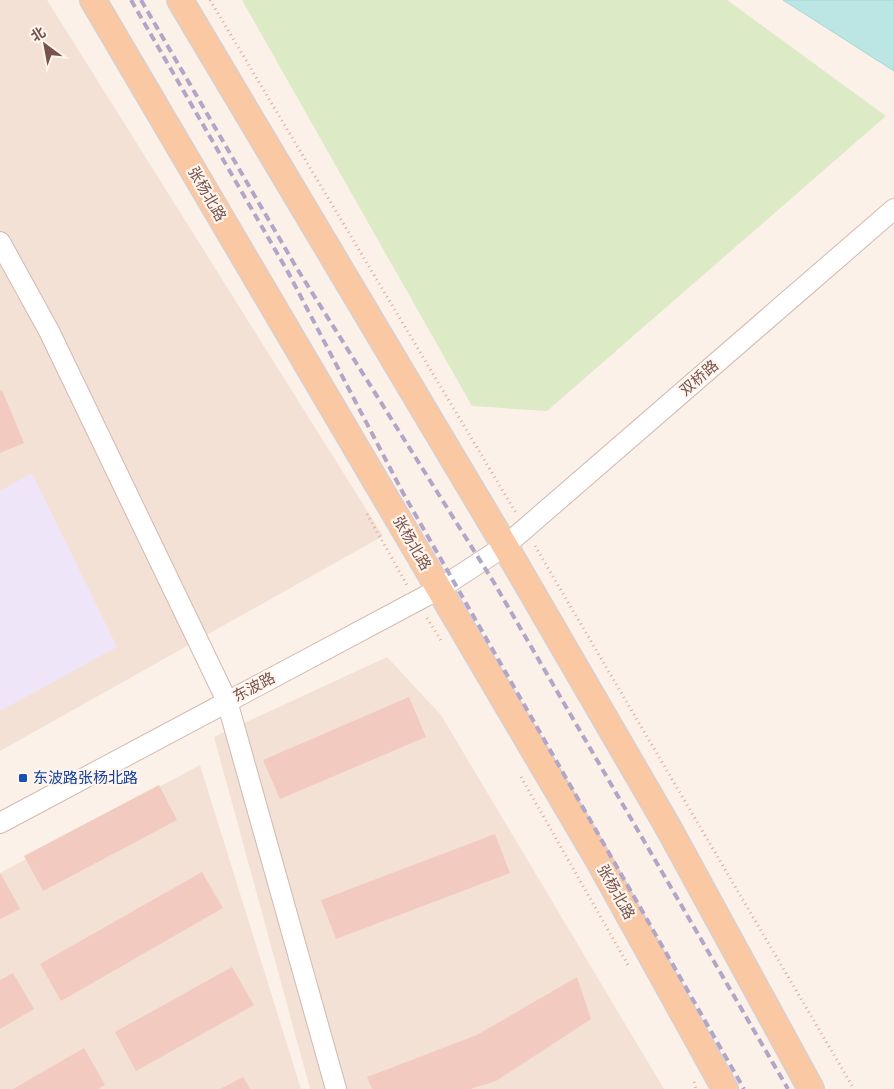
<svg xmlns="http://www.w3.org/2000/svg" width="894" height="1089" viewBox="0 0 894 1089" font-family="'DM Sans','Noto Sans SC',sans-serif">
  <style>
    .residential { fill: #f4e1d6 }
    .education { fill: #eee5f9 }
    .green { fill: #dceac6 }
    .water { fill: #bce6e4; stroke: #a2d8d6 }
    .building { fill: #f2cac0 }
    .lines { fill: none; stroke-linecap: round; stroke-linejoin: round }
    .minor-casing { stroke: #d1b9b0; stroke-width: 22 }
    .major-casing { stroke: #d9cfcd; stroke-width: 28 }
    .path { stroke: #d7ada2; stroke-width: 3; stroke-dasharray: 1 4; stroke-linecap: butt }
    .minor { stroke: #fff; stroke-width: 20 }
    .major { stroke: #fac8a2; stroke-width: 25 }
    .rail { stroke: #b1a6c7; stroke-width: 4; stroke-dasharray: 8 5; stroke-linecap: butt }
    .transit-dot { fill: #1a4fb4; stroke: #fff5ef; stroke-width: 2 }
    .labels { text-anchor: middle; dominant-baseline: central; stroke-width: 4.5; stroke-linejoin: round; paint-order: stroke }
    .street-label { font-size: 15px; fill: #77534c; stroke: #fff5ef }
    .transit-label { font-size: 15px; fill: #164399; stroke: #fff5ef; text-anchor: start }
  </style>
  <rect width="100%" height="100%" fill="#fcf1e8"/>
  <!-- residential -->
  <path class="residential" d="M 0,0 L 47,0 L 383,536 L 0,751 Z
    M 387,657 L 441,715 L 664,1089 L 310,1089 L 214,737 Z
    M 200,765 L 301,1089 L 0,1089 L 0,873 Z"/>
  <!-- education -->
  <path class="education" d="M 32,473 L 117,647 L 0,711 L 0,491 Z"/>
  <!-- green -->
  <path class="green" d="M 242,0 L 727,0 L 886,116 L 547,411 L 472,406 Z"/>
  <!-- water -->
  <path class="water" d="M 783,0 L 894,0 L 894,71 Z"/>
  <!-- building -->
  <path class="building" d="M 2,390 L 24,443 L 0,453 L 0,391 Z
    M 409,697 L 426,737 L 280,799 L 263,760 Z
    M 159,785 L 177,820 L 43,891 L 24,856 Z
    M 495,834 L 510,873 L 336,939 L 321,900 Z
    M 202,872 L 223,908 L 61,1001 L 40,964 Z
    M 0,874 L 1,874 L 20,909 L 0,919 Z
    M 232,967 L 254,1005 L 136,1071 L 115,1032 Z
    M 13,973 L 34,1009 L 0,1029 L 0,980 Z
    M 577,977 L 591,1019 L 496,1081 L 470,1089 L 372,1089 L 367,1077 L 477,1035 Z
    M 84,1048 L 105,1085 L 98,1089 L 13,1089 Z
    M 243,1077 L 250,1089 L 220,1089 Z"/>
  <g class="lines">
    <defs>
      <path id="minor" d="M 0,242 L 49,331 L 227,701 L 336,1089
        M 0,823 L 439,589 L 505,546 L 894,209"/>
      <path id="major" d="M 93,0 L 599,861 L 725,1089
        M 180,0 L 505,546 L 668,827 L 811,1089"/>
    </defs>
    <!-- minor casing -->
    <use href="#minor" class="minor-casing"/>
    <!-- major casing -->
    <use href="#major" class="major-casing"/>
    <!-- path -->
    <path class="path" d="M 210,0 L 516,513
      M 367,514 L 407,585
      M 535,546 L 854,1089
      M 427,618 L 442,642
      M 521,777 L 628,965
      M 694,1082 L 696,1089"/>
    <!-- minor -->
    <use href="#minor" class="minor"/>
    <!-- major -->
    <use href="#major" class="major"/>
    <!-- rail -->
    <path class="rail" d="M 131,0 L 288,272 L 403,493 L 744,1089
      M 141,0 L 296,267 L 493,581 L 788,1089"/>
  </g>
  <!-- markers -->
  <rect class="transit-dot" x="18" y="773" width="10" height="10" rx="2.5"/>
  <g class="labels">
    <!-- street labels -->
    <g class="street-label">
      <text transform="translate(207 194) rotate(60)">张杨北路</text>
      <text transform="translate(699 378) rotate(-41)">双桥路</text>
      <text transform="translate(412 543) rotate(60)">张杨北路</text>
      <text transform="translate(254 687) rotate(-28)">东波路</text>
      <text transform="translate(616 892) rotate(61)">张杨北路</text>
    </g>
    <!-- transit labels -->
    <g class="transit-label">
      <text x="33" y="778">东波路张杨北路</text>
    </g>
  </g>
  <!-- north arrow -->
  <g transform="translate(45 45) rotate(328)" stroke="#fff5ef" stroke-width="4" paint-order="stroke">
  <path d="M0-4L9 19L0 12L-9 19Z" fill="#77534c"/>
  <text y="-8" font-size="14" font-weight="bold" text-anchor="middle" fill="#77534c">北</text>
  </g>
</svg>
